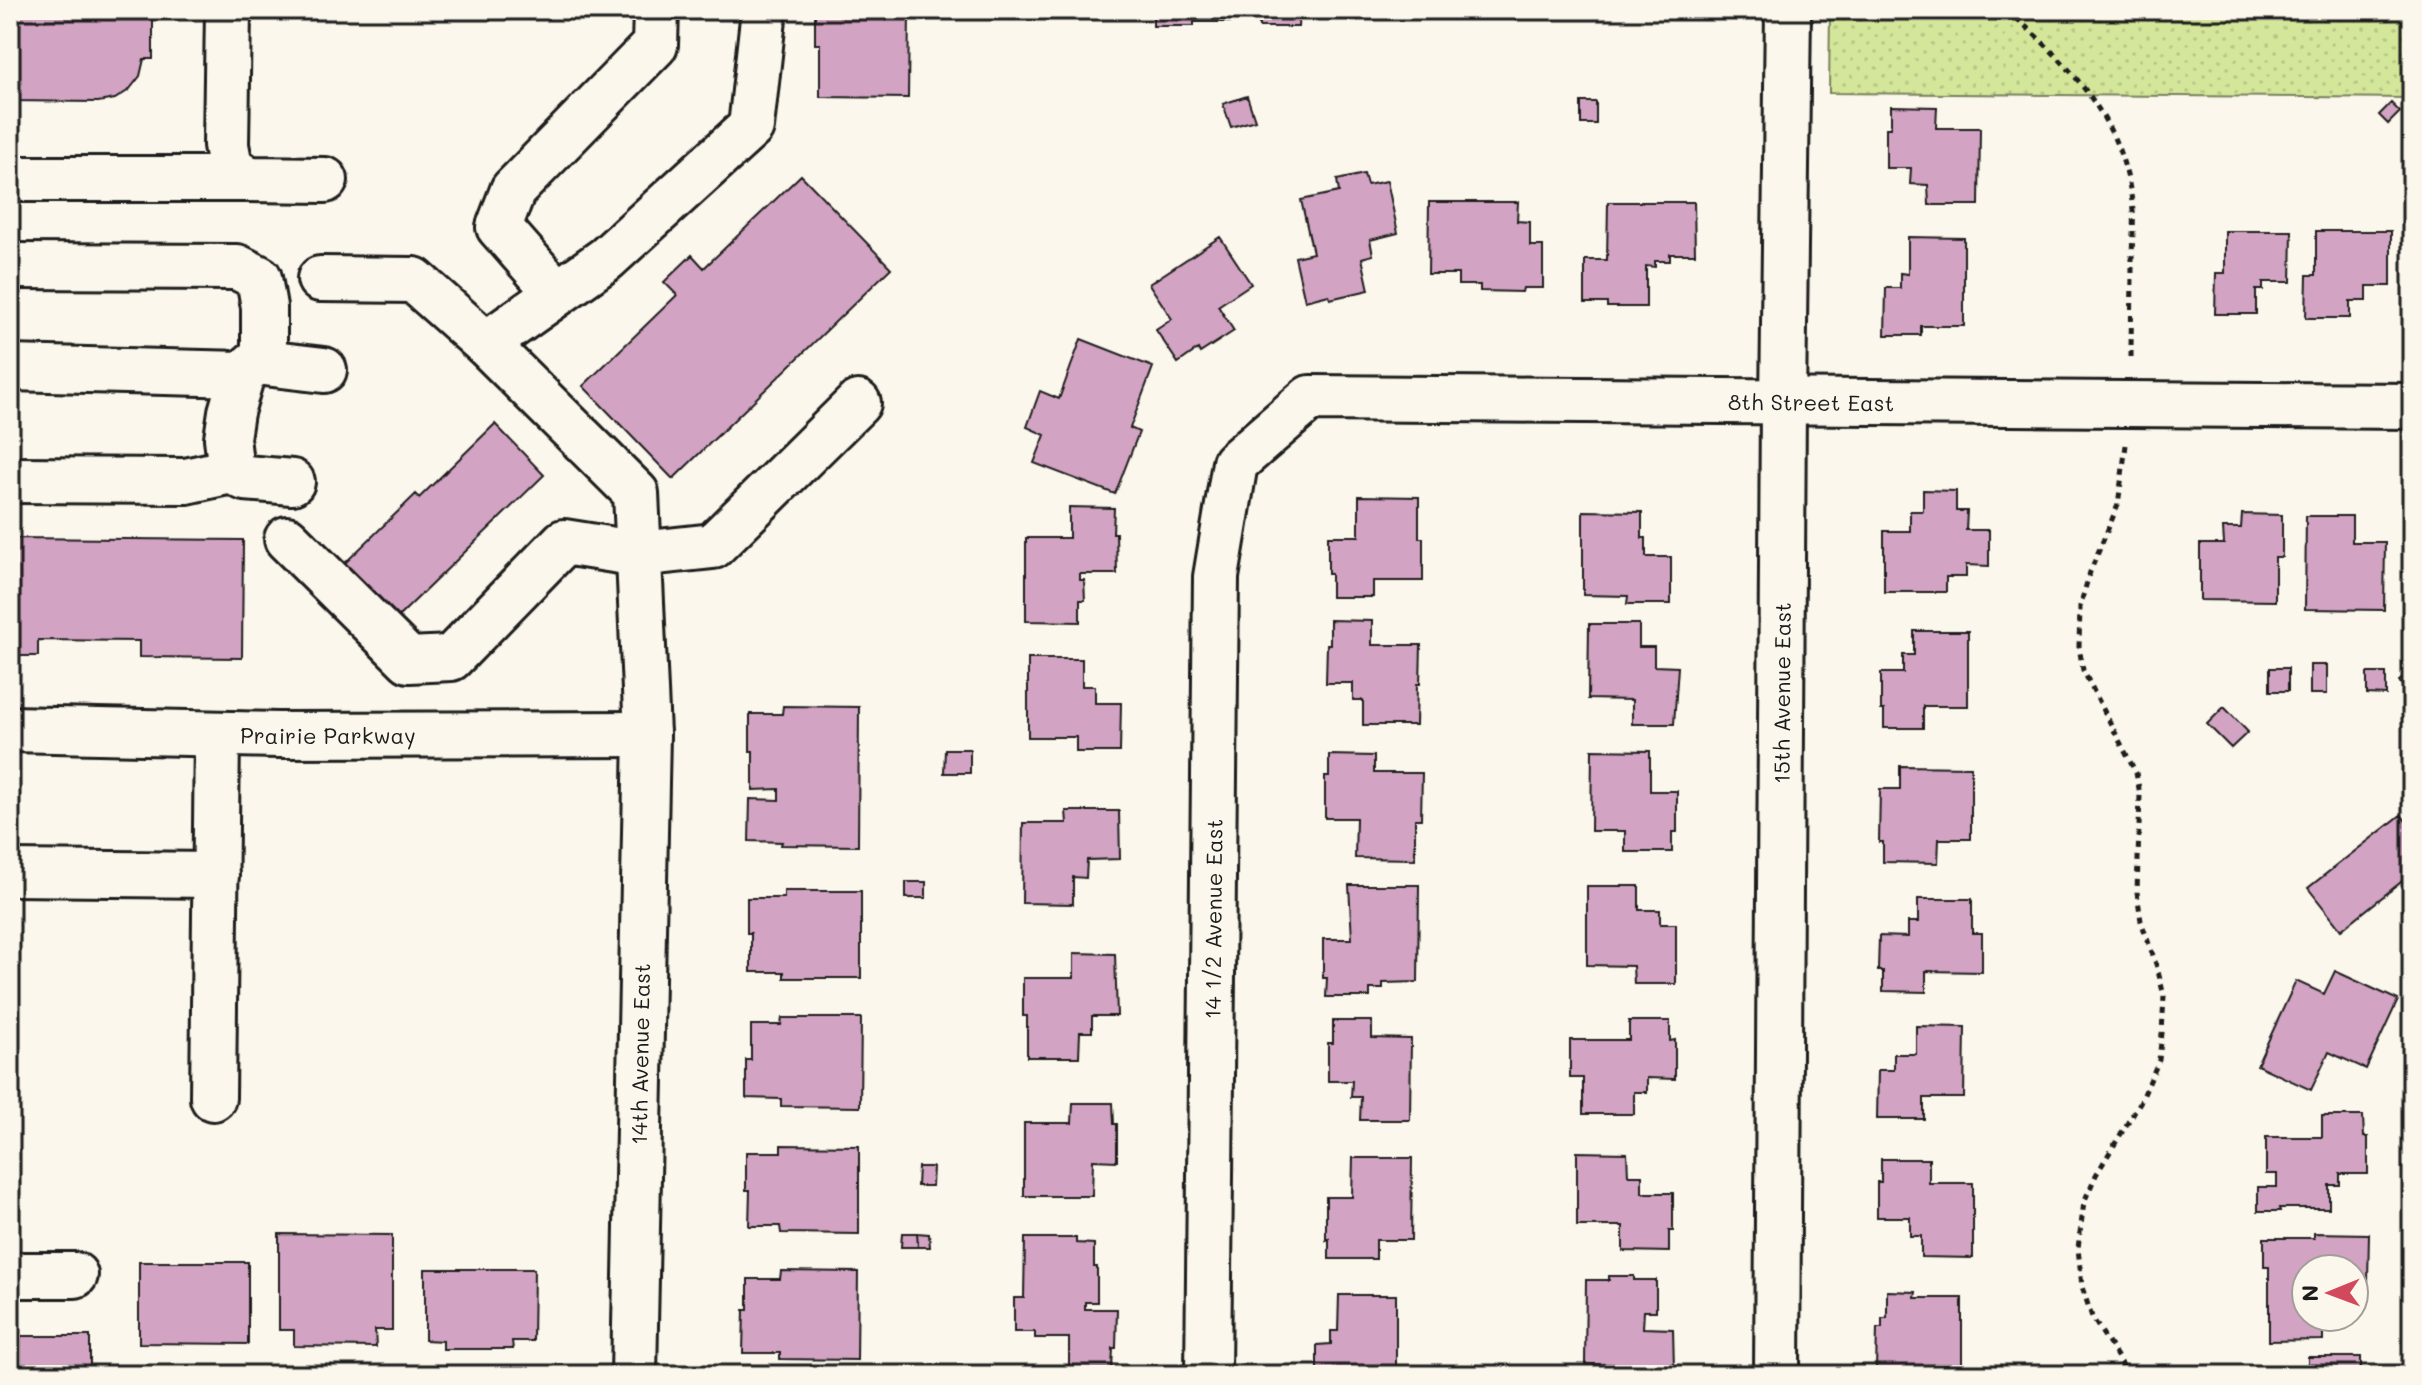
<svg xmlns="http://www.w3.org/2000/svg" width="2422" height="1385" viewBox="0 0 2422 1385" font-family="Mali,sans-serif">
  <style>
    .park { fill: url(#park-dots); stroke: #78815b; stroke-width: 2 }
    .building { fill: #d3a3c3; stroke: #1c1c1c; stroke-width: 2 }
    .lines { fill: none; stroke-linecap: round; stroke-linejoin: round }
    .minor-casing { stroke: #1c1c1c; stroke-width: 50 }
    .path { stroke: #1c1c1c; stroke-width: 5; stroke-dasharray: 6 6; stroke-linecap: butt }
    .minor { stroke: #fbf7ec; stroke-width: 44 }
    .labels { text-anchor: middle; dominant-baseline: central; stroke-width: 7; stroke-linejoin: round; paint-order: stroke }
    .street-label { font-size: 22px; fill: #1c1c1c; stroke: #fbf7ec }
  </style>
  <defs>
    <pattern id="park-dots" width="8" height="8" patternUnits="userSpaceOnUse" patternTransform="scale(2)"><rect width="8" height="8" fill="#d4e69a"/><path d="M2 2h.1M6 6h.1" fill="none" stroke="#b5c584" stroke-width="1.8" stroke-linecap="round"/></pattern>
  </defs>
  <rect width="100%" height="100%" fill="#fbf7ec"/>
  <filter id="ink" filterUnits="userSpaceOnUse"><feTurbulence type="fractalNoise" baseFrequency=".0125" numOctaves="2"/><feDisplacementMap in="SourceGraphic" scale="16" xChannelSelector="R" yChannelSelector="G"/><feConvolveMatrix kernelMatrix="1 2 1 2 8 2 1 2 1" color-interpolation-filters="sRGB"/></filter>
  <g filter="url(#ink)">
    <!-- park -->
    <path class="park" d="M 1830,10 L 2412,10 L 2412,98 L 1829,93 Z"/>
    <!-- building -->
    <path class="building" d="M 10,10 L 153,10 L 153,59 L 144,59 L 140,76 L 129,90 L 115,99 L 98,102 L 10,101 Z
      M 815,10 L 909,10 L 908,98 L 820,97 L 820,44 L 815,44 Z
      M 1111,10 L 1338,10 L 1338,14 L 1299,14 L 1298,27 L 1259,27 L 1259,22 L 1194,22 L 1194,26 L 1153,26 L 1153,13 L 1111,13 Z
      M 1247,96 L 1255,120 L 1231,127 L 1223,104 Z
      M 1581,102 L 1596,102 L 1596,124 L 1581,124 Z
      M 2391,103 L 2400,112 L 2388,124 L 2379,115 Z
      M 1891,106 L 1937,107 L 1936,128 L 1980,128 L 1979,205 L 1929,205 L 1928,185 L 1910,184 L 1911,168 L 1886,168 L 1886,128 L 1891,128 Z
      M 1364,174 L 1367,185 L 1387,181 L 1398,233 L 1370,240 L 1373,255 L 1362,258 L 1369,290 L 1330,299 L 1329,295 L 1305,301 L 1295,257 L 1313,253 L 1301,200 L 1339,192 L 1337,180 Z
      M 801,175 L 891,268 L 673,479 L 583,386 L 677,295 L 664,282 L 692,255 L 704,268 Z
      M 1429,202 L 1518,202 L 1517,221 L 1530,222 L 1530,246 L 1543,246 L 1543,288 L 1523,288 L 1522,292 L 1480,291 L 1480,285 L 1458,285 L 1458,274 L 1428,274 Z
      M 1608,202 L 1694,202 L 1695,254 L 1670,254 L 1670,261 L 1655,261 L 1655,267 L 1646,266 L 1646,307 L 1607,307 L 1607,303 L 1585,303 L 1585,260 L 1607,260 Z
      M 2225,231 L 2292,231 L 2291,282 L 2263,282 L 2263,290 L 2256,290 L 2256,314 L 2215,314 L 2216,273 L 2225,273 Z
      M 2316,231 L 2391,231 L 2391,286 L 2367,286 L 2367,301 L 2350,301 L 2350,318 L 2306,318 L 2307,275 L 2316,275 Z
      M 1220,237 L 1251,284 L 1218,306 L 1234,331 L 1200,353 L 1198,349 L 1178,363 L 1156,330 L 1172,319 L 1149,284 Z
      M 1908,237 L 1964,238 L 1964,326 L 1921,326 L 1921,335 L 1885,335 L 1886,288 L 1900,288 L 1900,273 L 1908,274 Z
      M 1081,339 L 1153,367 L 1130,428 L 1139,432 L 1115,494 L 1034,463 L 1045,435 L 1027,427 L 1040,391 L 1059,399 Z
      M 495,424 L 544,475 L 396,619 L 344,564 L 416,494 L 419,498 Z
      M 1923,490 L 1956,491 L 1956,511 L 1967,511 L 1966,530 L 1989,530 L 1989,566 L 1966,565 L 1966,577 L 1946,577 L 1946,592 L 1884,592 L 1884,531 L 1910,531 L 1910,511 L 1923,511 Z
      M 1359,496 L 1419,497 L 1419,538 L 1423,538 L 1423,581 L 1373,581 L 1373,597 L 1331,597 L 1331,574 L 1328,574 L 1328,536 L 1359,536 Z
      M 1069,507 L 1114,508 L 1113,533 L 1116,533 L 1117,574 L 1080,574 L 1080,580 L 1084,580 L 1085,600 L 1080,600 L 1080,622 L 1026,621 L 1026,538 L 1069,538 Z
      M 1583,511 L 1642,512 L 1642,538 L 1646,538 L 1646,557 L 1671,557 L 1671,604 L 1627,604 L 1628,596 L 1583,595 Z
      M 2242,514 L 2282,515 L 2282,557 L 2275,557 L 2275,601 L 2200,600 L 2200,544 L 2224,544 L 2223,528 L 2241,528 Z
      M 2306,516 L 2352,516 L 2352,542 L 2385,542 L 2384,610 L 2305,609 Z
      M 10,538 L 243,540 L 242,658 L 139,657 L 139,641 L 38,640 L 38,656 L 10,656 Z
      M 1330,620 L 1372,621 L 1372,645 L 1421,645 L 1420,684 L 1417,684 L 1416,725 L 1363,725 L 1363,700 L 1353,700 L 1353,683 L 1326,683 L 1327,644 L 1330,644 Z
      M 1589,624 L 1639,624 L 1639,647 L 1654,647 L 1654,666 L 1678,667 L 1674,724 L 1632,724 L 1632,700 L 1588,699 Z
      M 1914,631 L 1968,631 L 1968,706 L 1923,706 L 1923,728 L 1884,728 L 1884,710 L 1881,710 L 1881,673 L 1903,673 L 1903,655 L 1914,655 Z
      M 1028,659 L 1082,659 L 1082,686 L 1095,686 L 1095,703 L 1121,703 L 1120,752 L 1076,752 L 1076,737 L 1028,737 Z
      M 2310,665 L 2327,665 L 2327,694 L 2310,694 Z
      M 2270,668 L 2288,668 L 2288,691 L 2270,691 Z
      M 2412,672 L 2412,697 L 2411,698 L 2399,681 Z
      M 2367,673 L 2386,673 L 2386,695 L 2367,694 Z
      M 783,706 L 859,707 L 858,846 L 781,845 L 782,842 L 749,841 L 750,799 L 779,800 L 779,789 L 753,790 L 753,751 L 750,751 L 750,714 L 782,714 Z
      M 2224,707 L 2248,732 L 2231,748 L 2207,724 Z
      M 945,749 L 970,749 L 970,773 L 944,773 Z
      M 1592,750 L 1650,751 L 1650,791 L 1677,791 L 1677,832 L 1672,832 L 1672,852 L 1625,852 L 1625,831 L 1591,831 Z
      M 1329,755 L 1374,756 L 1374,773 L 1422,773 L 1421,819 L 1415,819 L 1415,859 L 1355,858 L 1356,818 L 1325,818 L 1325,777 L 1329,777 Z
      M 1900,766 L 1971,767 L 1971,839 L 1939,839 L 1938,863 L 1883,862 L 1883,842 L 1879,842 L 1880,789 L 1900,789 Z
      M 1066,811 L 1119,811 L 1120,859 L 1087,860 L 1086,878 L 1073,877 L 1073,904 L 1022,903 L 1023,823 L 1067,823 Z
      M 2401,815 L 2410,826 L 2412,824 L 2412,888 L 2405,879 L 2341,930 L 2308,888 Z
      M 906,882 L 926,882 L 926,898 L 906,898 Z
      M 1349,885 L 1419,885 L 1418,982 L 1383,983 L 1383,989 L 1370,989 L 1370,997 L 1326,997 L 1327,978 L 1323,978 L 1323,939 L 1352,939 Z
      M 1587,886 L 1639,886 L 1639,910 L 1660,910 L 1660,924 L 1676,924 L 1676,984 L 1634,984 L 1633,966 L 1587,965 Z
      M 784,891 L 861,891 L 861,978 L 784,978 L 784,972 L 751,972 L 751,933 L 747,933 L 747,898 L 784,898 Z
      M 1918,899 L 1972,899 L 1972,933 L 1982,933 L 1982,972 L 1926,971 L 1926,992 L 1883,991 L 1883,971 L 1878,971 L 1879,936 L 1908,937 L 1908,922 L 1918,922 Z
      M 1074,953 L 1115,954 L 1117,1016 L 1092,1016 L 1092,1032 L 1080,1032 L 1079,1057 L 1027,1057 L 1027,1016 L 1023,1016 L 1023,978 L 1074,978 Z
      M 2335,971 L 2398,1000 L 2366,1069 L 2329,1052 L 2311,1090 L 2257,1065 L 2296,981 L 2324,994 Z
      M 782,1018 L 861,1018 L 860,1107 L 781,1106 L 781,1099 L 746,1098 L 746,1060 L 751,1060 L 751,1025 L 781,1025 Z
      M 1333,1021 L 1372,1021 L 1372,1038 L 1411,1039 L 1410,1120 L 1360,1120 L 1361,1097 L 1351,1097 L 1352,1081 L 1328,1081 L 1328,1043 L 1333,1043 Z
      M 1629,1021 L 1670,1021 L 1670,1041 L 1675,1040 L 1675,1079 L 1647,1078 L 1647,1092 L 1634,1092 L 1634,1114 L 1583,1114 L 1583,1078 L 1570,1078 L 1570,1040 L 1629,1040 Z
      M 1916,1026 L 1965,1027 L 1964,1098 L 1924,1098 L 1924,1119 L 1877,1119 L 1878,1070 L 1894,1070 L 1894,1054 L 1916,1054 Z
      M 1073,1103 L 1113,1103 L 1114,1124 L 1117,1124 L 1117,1161 L 1093,1160 L 1092,1196 L 1024,1196 L 1024,1123 L 1072,1123 Z
      M 2322,1116 L 2363,1116 L 2364,1137 L 2368,1137 L 2368,1174 L 2340,1174 L 2340,1185 L 2329,1185 L 2329,1208 L 2279,1208 L 2280,1211 L 2258,1211 L 2258,1187 L 2277,1187 L 2277,1174 L 2266,1174 L 2266,1137 L 2322,1137 Z
      M 781,1145 L 859,1146 L 859,1234 L 781,1233 L 780,1226 L 749,1226 L 750,1190 L 746,1190 L 746,1152 L 781,1152 Z
      M 1577,1152 L 1627,1153 L 1628,1175 L 1642,1175 L 1642,1193 L 1673,1193 L 1673,1231 L 1669,1231 L 1669,1252 L 1623,1251 L 1623,1226 L 1577,1226 Z
      M 1353,1158 L 1412,1158 L 1411,1240 L 1376,1240 L 1376,1259 L 1329,1259 L 1329,1239 L 1326,1240 L 1326,1197 L 1352,1197 Z
      M 1881,1159 L 1929,1159 L 1929,1183 L 1973,1183 L 1973,1258 L 1921,1257 L 1921,1236 L 1910,1236 L 1910,1217 L 1877,1217 L 1877,1182 L 1881,1182 Z
      M 918,1167 L 933,1167 L 932,1186 L 917,1186 Z
      M 902,1233 L 917,1233 L 918,1247 L 901,1247 Z
      M 917,1233 L 929,1234 L 930,1247 L 918,1247 Z
      M 2314,1233 L 2369,1234 L 2368,1281 L 2354,1281 L 2354,1269 L 2306,1269 L 2306,1317 L 2323,1317 L 2323,1340 L 2269,1341 L 2269,1267 L 2264,1267 L 2264,1238 L 2314,1238 Z
      M 279,1234 L 392,1235 L 392,1330 L 375,1330 L 376,1347 L 294,1346 L 294,1330 L 279,1330 Z
      M 1025,1238 L 1076,1238 L 1076,1243 L 1094,1244 L 1094,1267 L 1097,1267 L 1097,1302 L 1085,1302 L 1085,1309 L 1117,1309 L 1116,1348 L 1113,1348 L 1112,1369 L 1069,1369 L 1069,1338 L 1035,1338 L 1035,1332 L 1014,1332 L 1014,1298 L 1024,1298 Z
      M 139,1262 L 248,1262 L 248,1344 L 139,1343 Z
      M 425,1269 L 534,1269 L 533,1341 L 512,1341 L 513,1349 L 443,1349 L 443,1341 L 425,1340 Z
      M 781,1271 L 858,1272 L 857,1360 L 780,1359 L 780,1353 L 743,1353 L 744,1310 L 748,1310 L 748,1279 L 780,1279 Z
      M 1609,1276 L 1634,1276 L 1634,1280 L 1656,1280 L 1656,1311 L 1644,1311 L 1643,1328 L 1673,1329 L 1674,1369 L 1670,1369 L 1670,1375 L 1627,1375 L 1627,1365 L 1585,1364 L 1586,1280 L 1609,1280 Z
      M 1887,1291 L 1916,1292 L 1915,1298 L 1962,1298 L 1962,1375 L 1882,1375 L 1882,1370 L 1876,1371 L 1877,1328 L 1882,1328 L 1882,1318 L 1887,1318 Z
      M 1339,1295 L 1396,1295 L 1396,1375 L 1317,1375 L 1317,1345 L 1331,1344 L 1331,1331 L 1338,1331 Z
      M 10,1336 L 90,1336 L 90,1375 L 10,1375 Z
      M 2308,1357 L 2361,1357 L 2361,1375 L 2308,1375 Z"/>
    <g class="lines">
      <defs>
        <g id="minor">
          <path d="M 228,10 L 226,145 L 230,166 L 248,179 L 325,180"/>
          <path d="M 10,179 L 248,179"/>
          <path d="M 10,266 L 237,267 L 259,278 L 264,307 L 264,363"/>
          <path d="M 320,279 L 414,280 L 486,344 L 636,493 L 647,734 L 634,1375"/>
          <path d="M 557,293 L 499,227 L 513,190 L 655,45 L 656,10"/>
          <path d="M 486,344 L 606,259 L 751,127 L 764,10"/>
          <path d="M 10,368 L 242,374"/>
          <path d="M 10,480 L 186,481 L 231,471"/>
          <path d="M 292,482 L 245,478 L 231,471 L 227,438 L 231,412 L 242,374 L 256,362 L 324,370"/>
          <path d="M 287,539 L 409,660 L 451,658 L 564,542 L 639,554 L 713,546 L 858,403"/>
          <path id="s1" d="M 10,729 L 278,735 L 647,734"/>
          <path d="M 10,873 L 216,875"/>
          <path d="M 213,1098 L 217,734"/>
          <path d="M 10,1275 L 75,1275"/>
          <path id="s2" d="M 1208,1375 L 1216,577 L 1235,463 L 1310,398 L 2412,406"/>
          <path id="s3" d="M 1777,1375 L 1783,403 L 1788,10"/>
        </g>
      </defs>
      <!-- minor casing -->
      <use href="#minor" class="minor-casing"/>
      <!-- path -->
      <path class="path" d="M 2007,10 C 2071,65 2125,122 2133,211 C 2134,227 2132,244 2132,260 C 2132,294 2131,329 2131,363
        M 2126,445 L 2118,505 L 2090,572 L 2080,606 L 2079,647 L 2083,670 L 2136,773 L 2140,794 L 2137,892 L 2141,921 L 2157,967 L 2164,996 L 2162,1033 L 2159,1060 L 2142,1099 L 2096,1175 L 2084,1202 L 2078,1248 L 2082,1287 L 2092,1317 L 2129,1375"/>
      <!-- minor -->
      <use href="#minor" class="minor"/>
    </g>
  </g>
  <g class="labels">
    <!-- street labels -->
    <g class="street-label">
      <text stroke="none"><textPath href="#s2" startOffset="1514">8th Street East</textPath></text>
      <text stroke="none"><textPath href="#s3" startOffset="682">15th Avenue East</textPath></text>
      <text stroke="none"><textPath href="#s1" startOffset="318">Prairie Parkway</textPath></text>
      <text stroke="none"><textPath href="#s2" startOffset="456">14 1/2 Avenue East</textPath></text>
      <text transform="translate(640 1054) rotate(-89)">14th Avenue East</text>
    </g>
  </g>
  <!-- margin -->
  <rect width="2422" height="1385" fill="none" stroke="#fbf7ec" stroke-width="40"/>
  <rect x="20" y="20" width="2382" height="1345" fill="none" stroke="#1c1c1c" stroke-width="3" filter="url(#ink)"/>
  <!-- north arrow -->
  <g transform="translate(2330 1293) rotate(269)"><circle r="38" fill="#fbf7ec" stroke="#a29f99" stroke-width="2"/>
  <path d="M0-6L14 30L0 20L-14 30Z" fill="#d1495b"/>
  <text y="-12" font-size="22" font-weight="bold" text-anchor="middle" fill="#1c1c1c">N</text>
  </g>
</svg>
